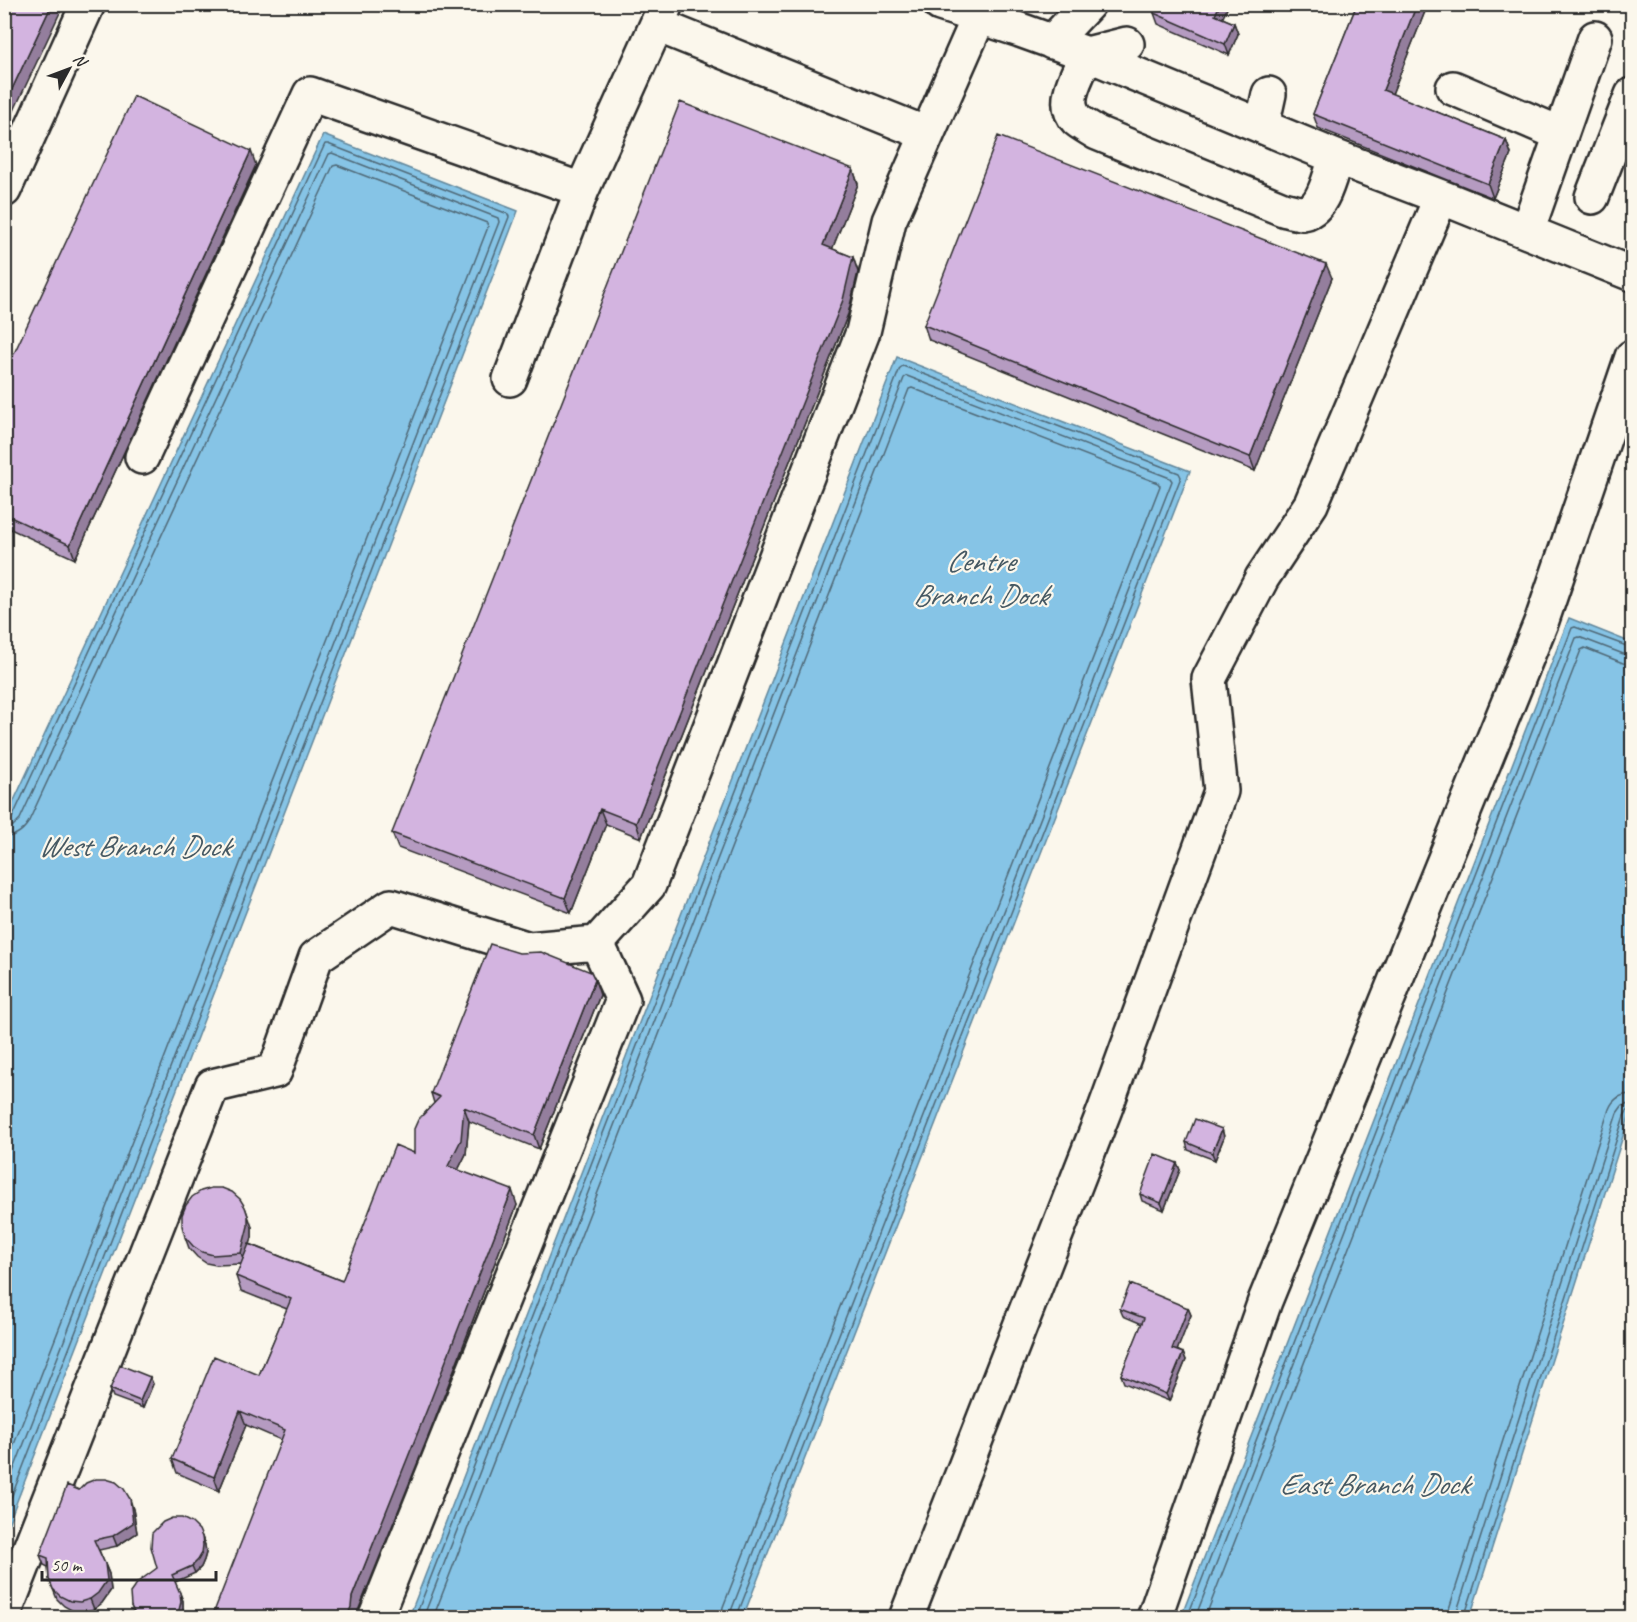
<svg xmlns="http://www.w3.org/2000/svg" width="1637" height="1622" viewBox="0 0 1637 1622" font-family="Caveat,sans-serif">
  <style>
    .water { fill: #86c4e6; stroke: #62879b; stroke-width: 1.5 }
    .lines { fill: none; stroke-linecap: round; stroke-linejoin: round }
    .shore { stroke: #4f6876; stroke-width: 1.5 }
    .minor-casing { stroke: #2b2b2b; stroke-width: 38 }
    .minor { stroke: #fbf7ec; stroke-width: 33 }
    .wall { fill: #b59bc1; stroke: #2b2b2b; stroke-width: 1.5 }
    .shaded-wall { fill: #947e9d; stroke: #2b2b2b; stroke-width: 1.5 }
    .building { fill: #d3b4e0; stroke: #2b2b2b; stroke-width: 1.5 }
    .labels { text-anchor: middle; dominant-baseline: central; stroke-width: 4.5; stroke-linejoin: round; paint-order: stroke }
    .water-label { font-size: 30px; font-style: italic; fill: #465963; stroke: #fbf7ec }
  </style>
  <rect width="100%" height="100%" fill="#fbf7ec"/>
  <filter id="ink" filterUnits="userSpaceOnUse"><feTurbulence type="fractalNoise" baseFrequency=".0167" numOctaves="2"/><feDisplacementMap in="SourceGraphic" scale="12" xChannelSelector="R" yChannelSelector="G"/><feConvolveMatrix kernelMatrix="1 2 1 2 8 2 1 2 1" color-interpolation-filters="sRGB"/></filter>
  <g filter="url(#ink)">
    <!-- water -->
    <path class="water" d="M 323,135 L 518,211 L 5,1532 L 5,820 Z
      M 897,357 L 1190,471 L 743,1617 L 409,1617 Z
      M 1569,618 L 1632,643 L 1632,1108 L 1470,1617 L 1181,1617 Z"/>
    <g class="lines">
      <!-- shore -->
      <path class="shore" d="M 4,820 L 10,820 L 13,816 L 325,144 L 328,144 L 508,214 L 509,217 L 4,1516
        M 4,828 L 13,826 L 20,819 L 329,154 L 332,153 L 498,218 L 499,222 L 4,1495
        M 4,837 C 15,837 22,832 28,823 L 333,166 L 337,165 L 487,223 L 488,227 L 4,1470
        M 415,1618 L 900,368 L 903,366 L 1179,473 L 1181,477 L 738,1613 L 738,1618
        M 423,1618 L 904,378 L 907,376 L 1170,478 L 1172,481 L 731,1611 L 730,1618
        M 433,1618 L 909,389 L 912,388 L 1158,483 L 1160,486 L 723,1607 L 721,1618
        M 1187,1618 L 1572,628 L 1575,627 L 1632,648
        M 1195,1618 L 1576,638 L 1579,637 L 1626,655 L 1632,655
        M 1205,1618 L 1581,650 L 1585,648 L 1623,663 L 1632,664
        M 1448,1618 L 1449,1609 L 1609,1109 C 1613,1099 1621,1094 1632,1094
        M 1457,1618 L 1457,1611 L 1617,1113 L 1622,1106 L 1632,1103
        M 1464,1618 L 1624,1116 L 1627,1111 L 1632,1111"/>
      <defs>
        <path id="minor" d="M 940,4 L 1020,30 L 1087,54 L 1336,157 L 1441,197 L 1632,274
          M 657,25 L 927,134
          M 1052,42 L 1088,4
          M 1127,44 L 1087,54 C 1079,73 1059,102 1077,120 C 1083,125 1091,129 1097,133 L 1283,209 C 1288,210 1296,213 1302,213 C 1324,211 1330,174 1336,157
          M 1453,88 L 1561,134
          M 1262,126 L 1269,94
          M 4,190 L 88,4
          M 1592,197 L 1632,95
          M 1527,231 L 1595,38
          M 510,379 L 582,190
          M 142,457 L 310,94 L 582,190 L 666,4
          M 4,1614 L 212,1086 L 275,1071 L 316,957 L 391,906 L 529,949 L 597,943 L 649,885 L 863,332 L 889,221 L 979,17
          M 375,1618 L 623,1000 L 597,943
          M 906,1618 L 1105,1109 L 1221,791 L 1209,679 L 1262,578 L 1311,504 L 1441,197
          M 1154,1618 L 1265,1301 L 1542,620 L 1632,357"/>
      </defs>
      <!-- minor casing -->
      <use href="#minor" class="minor-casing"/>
      <!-- minor -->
      <use href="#minor" class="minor"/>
    </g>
    <!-- wall -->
    <path class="wall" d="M 1156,4 L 1229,4 L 1222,18 L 1234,23 L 1238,34 L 1229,55 L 1158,24 L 1154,13 Z
      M 1357,4 L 1428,4 L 1392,94 L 1506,140 L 1511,154 L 1493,198 L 1318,128 L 1313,114 Z
      M 256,165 L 75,559 L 4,526 L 4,375 Z
      M 853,169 L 858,184 L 832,249 L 853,257 L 858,272 L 848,314 L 641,838 L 606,824 L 571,913 L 398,848 L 392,833 Z
      M 1332,278 L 1255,471 L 929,340 L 924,325 Z
      M 595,980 L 600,995 L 539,1149 L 469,1121 L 466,1154 L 458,1170 L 517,1205 L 434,1422 L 358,1611 L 281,1440 L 246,1425 L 219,1491 L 177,1473 L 172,1459 L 259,1375 L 287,1309 L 241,1291 L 236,1276 L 241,1264 L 216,1265 L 206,1263 L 197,1257 L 189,1248 L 185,1237 L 252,1227 L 252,1237 L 250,1244 L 342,1281 L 414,1153 L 434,1103 L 431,1093 Z
      M 1222,1129 L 1224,1137 L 1215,1160 L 1188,1150 L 1186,1142 Z
      M 1177,1163 L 1180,1170 L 1164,1210 L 1142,1201 L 1140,1194 Z
      M 1188,1308 L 1191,1315 L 1177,1350 L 1183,1353 L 1186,1360 L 1169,1401 L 1124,1383 L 1121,1375 L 1142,1324 L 1123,1316 L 1120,1309 Z
      M 150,1377 L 153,1384 L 143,1408 L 113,1397 L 110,1389 Z
      M 79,1490 L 133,1509 L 137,1533 L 117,1546 L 99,1550 L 109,1574 L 111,1590 L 102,1603 L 94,1609 L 84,1612 L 73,1611 L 64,1606 L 57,1599 L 49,1579 L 48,1567 L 44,1565 L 40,1555 Z
      M 202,1537 L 205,1545 L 206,1553 L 204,1560 L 201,1567 L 195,1573 L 175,1582 L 183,1601 L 183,1609 L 181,1617 L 136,1617 L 131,1606 Z"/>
    <!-- shaded-wall -->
    <path class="shaded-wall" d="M 52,4 L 64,4 L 4,132 L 4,106 Z
      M 1220,4 L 1229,4 L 1219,26 L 1215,15 Z
      M 1417,4 L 1428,4 L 1388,104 L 1383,90 Z
      M 1234,23 L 1238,34 L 1229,55 L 1225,44 Z
      M 1506,140 L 1511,154 L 1493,198 L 1488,184 Z
      M 251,151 L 256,165 L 75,559 L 70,545 Z
      M 853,169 L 858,184 L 828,260 L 823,245 Z
      M 853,257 L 858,272 L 848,314 L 641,838 L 636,823 Z
      M 1326,264 L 1332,278 L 1255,471 L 1250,457 Z
      M 600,809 L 606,824 L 571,913 L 565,898 Z
      M 595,980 L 600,995 L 539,1149 L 534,1135 Z
      M 464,1107 L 469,1121 L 466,1154 L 453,1180 L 448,1166 Z
      M 1222,1129 L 1224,1137 L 1215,1160 L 1212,1153 Z
      M 1177,1163 L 1180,1170 L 1164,1210 L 1161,1203 Z
      M 512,1190 L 517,1205 L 434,1422 L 358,1611 L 357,1617 L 347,1617 L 352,1597 Z
      M 245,1207 L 252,1227 L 252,1237 L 245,1264 L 241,1253 Z
      M 1188,1308 L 1191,1315 L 1175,1356 L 1172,1349 Z
      M 1183,1353 L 1186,1360 L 1169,1401 L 1166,1394 Z
      M 150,1377 L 153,1384 L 143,1408 L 140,1401 Z
      M 240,1411 L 246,1425 L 219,1491 L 214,1477 Z
      M 130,1499 L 133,1509 L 137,1533 L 117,1546 L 113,1536 Z
      M 202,1537 L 205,1545 L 206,1553 L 204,1560 L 201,1567 L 195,1573 L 192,1566 Z
      M 105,1564 L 109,1574 L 111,1590 L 102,1603 L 94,1609 L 90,1599 Z
      M 180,1593 L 183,1601 L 183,1609 L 181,1617 L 174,1617 Z"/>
    <!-- building -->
    <path class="building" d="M 4,4 L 52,4 L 4,106 Z
      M 1156,4 L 1220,4 L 1215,15 L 1234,23 L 1225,44 L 1154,13 Z
      M 1357,4 L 1417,4 L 1383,90 L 1506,140 L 1488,184 L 1313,114 Z
      M 134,96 L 251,151 L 70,545 L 4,514 L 4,375 Z
      M 680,102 L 853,169 L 823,245 L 853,257 L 843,300 L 636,823 L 600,809 L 565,898 L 392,833 Z
      M 998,136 L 1326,264 L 1250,457 L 924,325 Z
      M 490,944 L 519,953 L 541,952 L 591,972 L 595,980 L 534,1135 L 464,1107 L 461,1140 L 448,1166 L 512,1190 L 428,1407 L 352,1597 L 351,1607 L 347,1617 L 212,1617 L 285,1430 L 240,1411 L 214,1477 L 172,1459 L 214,1356 L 259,1375 L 291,1299 L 236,1276 L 249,1244 L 342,1281 L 395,1145 L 414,1153 L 414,1129 L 418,1120 L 440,1097 L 431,1093 Z
      M 1195,1119 L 1222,1129 L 1212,1153 L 1186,1142 Z
      M 1155,1154 L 1177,1163 L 1161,1203 L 1140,1194 Z
      M 211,1188 L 222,1188 L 232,1192 L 240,1199 L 245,1207 L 248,1216 L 248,1226 L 241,1253 L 213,1255 L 202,1252 L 193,1246 L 185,1237 L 182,1226 L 182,1215 L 186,1205 L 192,1197 L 201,1191 Z
      M 1130,1284 L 1188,1308 L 1172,1349 L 1183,1353 L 1166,1394 L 1121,1375 L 1144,1318 L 1120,1309 Z
      M 120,1365 L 150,1377 L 140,1401 L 110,1389 Z
      M 96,1479 L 106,1479 L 116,1482 L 124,1489 L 130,1499 L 133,1523 L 113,1536 L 94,1540 L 105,1564 L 107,1580 L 98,1593 L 90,1599 L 80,1602 L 70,1601 L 60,1596 L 53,1589 L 49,1579 L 48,1558 L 40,1555 L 67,1485 L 79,1490 L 86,1483 Z
      M 172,1518 L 182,1518 L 192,1523 L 199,1530 L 202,1537 L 203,1545 L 202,1553 L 198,1560 L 192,1566 L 172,1575 L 180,1593 L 181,1602 L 179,1610 L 174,1617 L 139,1617 L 135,1614 L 131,1606 L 130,1593 L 138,1582 L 157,1568 L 151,1547 L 152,1533 L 163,1522 Z"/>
  </g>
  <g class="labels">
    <!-- water labels -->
    <g class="water-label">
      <text x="980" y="561">Centre<tspan x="980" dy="34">Branch Dock</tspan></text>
      <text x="134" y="846">West Branch Dock</text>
      <text x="1374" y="1484">East Branch Dock</text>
    </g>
  </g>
  <!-- margin -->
  <rect width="1637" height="1622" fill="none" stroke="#fbf7ec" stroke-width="24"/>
  <rect x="12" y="12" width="1613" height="1598" fill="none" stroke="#2b2b2b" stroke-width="2" filter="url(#ink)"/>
  <!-- north arrow -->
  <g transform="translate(69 69) rotate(49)" stroke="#fbf7ec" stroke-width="4.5" paint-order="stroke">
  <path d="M0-4.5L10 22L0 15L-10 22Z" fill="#2b2b2b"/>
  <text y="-9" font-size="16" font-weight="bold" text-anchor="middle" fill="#2b2b2b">N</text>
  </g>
  <!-- scale -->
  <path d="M42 1571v9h174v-9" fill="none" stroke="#2b2b2b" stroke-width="3"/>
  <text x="51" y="1571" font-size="18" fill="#2b2b2b" stroke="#fbf7ec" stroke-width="4.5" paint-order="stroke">50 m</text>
</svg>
